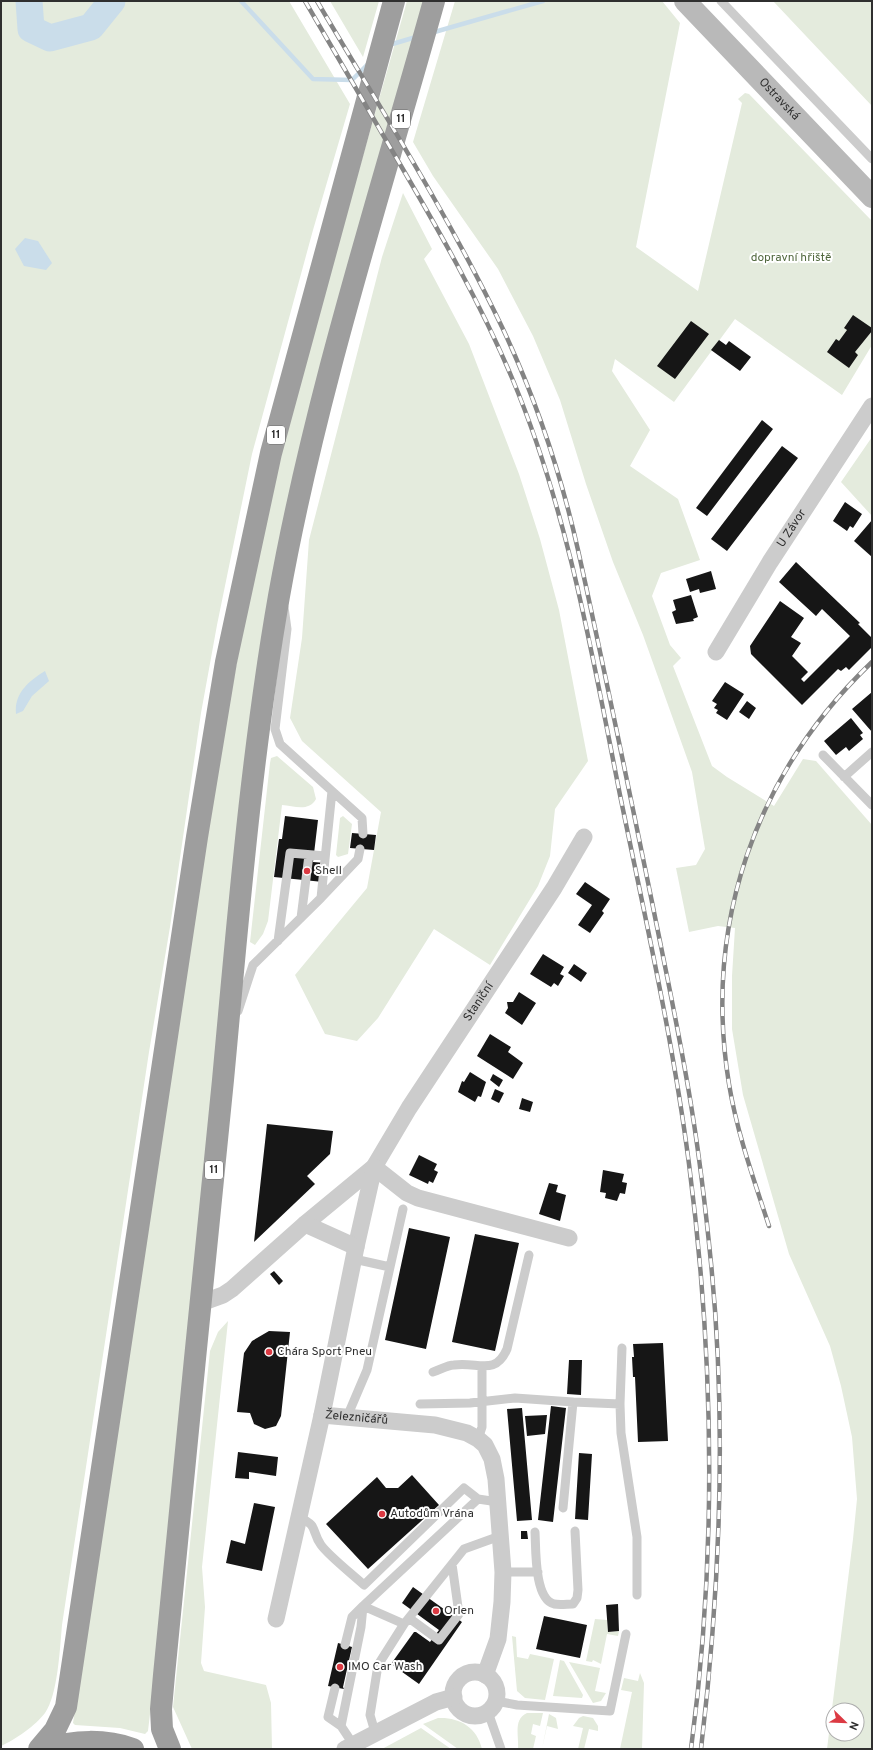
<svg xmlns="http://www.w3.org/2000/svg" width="873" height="1750" viewBox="0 0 873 1750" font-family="Overpass,sans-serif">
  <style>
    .green { fill: #e4ebdd; fill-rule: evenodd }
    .water { fill: #caddea }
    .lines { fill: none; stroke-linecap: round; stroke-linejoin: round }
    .stream { stroke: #caddea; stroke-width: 4.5 }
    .river { stroke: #caddea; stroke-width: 27 }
    .building { fill: #161616 }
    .service { stroke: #ccc; stroke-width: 9 }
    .minor { stroke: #ccc; stroke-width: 17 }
    .secondary { stroke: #b9b9b9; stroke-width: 22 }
    .trunk { stroke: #9e9e9e; stroke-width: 22 }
    .rail-casing { stroke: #848484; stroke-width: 4.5 }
    .rail { stroke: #fff; stroke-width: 3; stroke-dasharray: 9; stroke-linecap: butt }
    .poi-dot { fill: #dc3a43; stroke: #fff; stroke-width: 1.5 }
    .labels { text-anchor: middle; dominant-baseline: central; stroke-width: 4; stroke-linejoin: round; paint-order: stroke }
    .shield { fill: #fff; stroke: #6d6d6d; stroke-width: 1 }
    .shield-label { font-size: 11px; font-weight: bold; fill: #2f2f2f }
    .street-label { font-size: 12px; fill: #2f2f2f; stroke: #fff }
    .park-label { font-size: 12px; fill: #51683e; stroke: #fff }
    .poi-label { font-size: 12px; fill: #2f2f2f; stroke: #fff; text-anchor: start }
  </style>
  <rect width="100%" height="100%" fill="#fff"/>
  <!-- green -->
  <path class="green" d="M 1,1 L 289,1 L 350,104 L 313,230 L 252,454 L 217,625 L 201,713 L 170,927 L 149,1052 L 62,1625 C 60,1647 58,1695 45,1713 C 36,1725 15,1740 1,1746 Z
    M 330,1 L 379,1 L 363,57 Z
    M 407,1 L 425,1 L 297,466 L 148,1731 L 145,1734 L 120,1728 L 75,1725 L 73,1723 L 221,747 L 259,544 L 300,377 Z
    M 455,1 L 662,1 L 680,23 L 636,247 L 698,291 L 742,103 L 738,99 L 745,93 L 749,94 L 872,221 L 872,345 L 842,395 L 735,319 L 674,402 L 615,359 L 612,371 L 650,430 L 630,466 L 678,499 L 700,560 L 661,573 L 652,596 L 670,645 L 681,658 L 673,666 L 712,766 L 727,777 L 774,806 L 803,759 L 816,761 L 872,825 L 872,1749 L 827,1749 L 853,1539 L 857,1499 L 852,1437 L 841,1386 L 830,1346 L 789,1254 L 743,1095 L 732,1029 L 732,976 L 735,928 L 718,926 L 689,932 L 676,868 L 696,865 L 705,849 L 692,772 L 643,635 L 613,562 L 586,484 L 560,400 L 533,336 L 498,269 L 433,176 L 413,142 ZM 833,1710 L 857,1710 L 857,1734 L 833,1734 Z
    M 773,1 L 872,1 L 872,106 Z
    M 403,193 L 432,249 L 424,259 L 469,344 L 519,474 L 540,539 L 559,610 L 588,761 L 555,809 L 550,856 L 538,886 L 490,965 L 434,929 L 378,1018 L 357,1041 L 325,1034 L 295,975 L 367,888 L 381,812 L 302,741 L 290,718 L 302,638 L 309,540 L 382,257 Z
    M 872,437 L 872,516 L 841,482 Z
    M 277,756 L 313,787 L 316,799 C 309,812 294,806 282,805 L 268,921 L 263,934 L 255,945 L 250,942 L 270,763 L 271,758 Z
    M 343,816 L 352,824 L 348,854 L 338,857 L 336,855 L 340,818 Z
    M 228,1321 L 202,1567 L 205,1607 L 201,1663 L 204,1671 L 266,1685 L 271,1703 L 272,1749 L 192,1749 L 173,1707 L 210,1351 L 218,1332 Z
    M 595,1619 L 607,1620 L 608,1632 L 619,1631 L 618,1636 L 607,1634 L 601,1664 L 593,1660 L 592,1662 L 586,1661 Z
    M 512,1636 L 516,1637 L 517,1657 L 528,1659 L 530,1654 L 554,1659 L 545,1700 L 525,1698 L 517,1691 Z
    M 560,1660 L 564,1661 L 583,1695 L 582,1698 L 553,1696 Z
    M 569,1662 L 600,1668 L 595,1691 L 606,1693 L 601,1701 L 593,1703 Z
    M 640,1673 L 644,1683 L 642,1749 L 620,1749 L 632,1692 L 621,1690 L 624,1678 L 638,1681 Z
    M 527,1713 L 543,1713 L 540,1726 L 533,1724 L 531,1734 L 536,1736 L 533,1749 L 518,1749 C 519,1736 513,1719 527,1713 Z
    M 549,1714 L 556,1718 L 558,1729 L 547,1726 L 542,1749 Z
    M 583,1716 L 593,1718 L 598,1726 L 598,1731 L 589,1729 L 584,1749 L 578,1749 L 583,1728 L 573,1726 L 579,1718 Z
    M 438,1718 C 459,1717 477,1727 482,1749 L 458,1749 L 423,1724 Z
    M 421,1728 L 451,1749 L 382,1749 Z"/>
  <!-- water -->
  <path class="water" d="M 25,238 L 38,241 L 52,263 L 46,270 L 24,266 L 15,249 Z
    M 45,671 L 49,681 L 32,696 L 23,711 L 16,714 C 14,693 29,681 45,671 Z"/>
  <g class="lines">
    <!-- stream -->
    <path class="stream" d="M 241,1 L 313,79 L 352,80 L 369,63
      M 431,33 L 543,1
      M 389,45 L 416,37"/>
    <!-- river -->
    <path class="river" d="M 29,1 L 31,29 L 50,38 L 91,27 L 112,1"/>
  </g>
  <!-- building -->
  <path class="building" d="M 853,315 L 872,328 L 872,331 L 855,352 L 858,355 L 849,368 L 827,352 L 836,339 L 839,341 L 847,330 L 844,328 Z
    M 691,321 L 709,334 L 675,379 L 657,366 Z
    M 719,340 L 726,345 L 729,341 L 751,357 L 740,371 L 711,350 Z
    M 762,420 L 773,429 L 707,516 L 696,508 Z
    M 782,446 L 798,458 L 727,551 L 711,539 Z
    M 845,502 L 862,514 L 853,528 L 850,526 L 847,531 L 833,521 Z
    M 872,520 L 872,557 L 854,541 Z
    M 796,562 L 860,623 L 858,624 L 871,637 L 872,636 L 872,647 L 849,670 L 846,667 L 841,671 L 838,669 L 802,705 L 751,654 L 750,646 L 780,601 L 804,618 L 791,637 L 801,643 L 792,656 L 808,672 L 801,679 L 804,682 L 850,636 L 822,609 L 816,616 L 779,582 Z
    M 711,571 L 716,589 L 700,593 L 699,589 L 690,592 L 686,579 Z
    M 691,595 L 698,617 L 693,619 L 694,621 L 676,624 L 672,612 L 676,610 L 673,600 Z
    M 725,682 L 744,694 L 727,720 L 716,713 L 718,710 L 714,708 L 717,704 L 712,701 Z
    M 872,692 L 872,732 L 852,709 Z
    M 747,701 L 756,708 L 749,719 L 739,712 Z
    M 851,718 L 863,733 L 860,735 L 863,739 L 849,751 L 846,747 L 836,755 L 824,741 Z
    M 285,816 L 318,820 L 313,862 L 326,863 L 323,882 L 274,877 L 279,839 L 282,839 Z
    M 352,833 L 376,835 L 374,850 L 350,848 Z
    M 585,882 L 610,899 L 602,911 L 604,913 L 590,933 L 578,925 L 592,905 L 576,894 Z
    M 543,954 L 564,967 L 560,974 L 564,976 L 558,986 L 554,983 L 551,987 L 530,974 Z
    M 574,964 L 587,973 L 581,982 L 568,973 Z
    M 519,992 L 536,1003 L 522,1025 L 505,1013 L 508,1008 L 507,1002 L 513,1002 Z
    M 490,1034 L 511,1047 L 508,1052 L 523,1063 L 513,1079 L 477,1056 Z
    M 470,1072 L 486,1082 L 481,1097 L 478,1096 L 475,1102 L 458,1092 L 462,1081 L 464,1082 Z
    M 493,1074 L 503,1080 L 499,1087 L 490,1080 Z
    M 495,1089 L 504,1093 L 499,1103 L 491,1099 Z
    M 522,1098 L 533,1102 L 530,1112 L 519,1109 Z
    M 267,1124 L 333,1131 L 330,1154 L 307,1176 L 315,1184 L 254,1242 Z
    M 419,1155 L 437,1164 L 434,1170 L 438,1172 L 433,1183 L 429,1181 L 428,1184 L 409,1175 Z
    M 603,1170 L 624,1174 L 622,1182 L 627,1183 L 625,1194 L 620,1193 L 617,1201 L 605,1198 L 606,1193 L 600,1192 Z
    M 549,1183 L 558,1185 L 556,1192 L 566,1195 L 560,1221 L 539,1214 Z
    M 409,1228 L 450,1237 L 426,1349 L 385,1340 Z
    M 475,1234 L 519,1243 L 495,1351 L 452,1342 Z
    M 274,1271 L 283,1281 L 279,1285 L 270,1274 Z
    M 269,1331 L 290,1332 L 281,1416 L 276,1426 L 265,1429 L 254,1424 L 250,1413 L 237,1412 L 244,1353 L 252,1341 Z
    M 663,1343 L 668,1441 L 638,1442 L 635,1377 L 633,1377 L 632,1357 L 634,1357 L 633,1344 Z
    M 569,1360 L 582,1360 L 581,1395 L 567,1394 Z
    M 551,1406 L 566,1408 L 553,1522 L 538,1520 Z
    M 522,1408 L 532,1520 L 517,1521 L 507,1409 Z
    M 547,1415 L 545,1434 L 527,1436 L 525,1416 Z
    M 238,1452 L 278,1457 L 276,1476 L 249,1472 L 249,1479 L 235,1478 Z
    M 579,1453 L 592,1454 L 588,1520 L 575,1519 Z
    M 412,1475 L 439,1505 L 368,1569 L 326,1524 L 377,1477 L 386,1488 L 398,1488 Z
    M 254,1503 L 275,1507 L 262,1571 L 226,1563 L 231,1540 L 245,1544 Z
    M 521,1531 L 527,1531 L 528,1539 L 521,1539 Z
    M 413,1587 L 462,1622 L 419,1684 L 391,1664 L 414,1632 L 416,1632 L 430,1642 L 439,1630 L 402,1603 Z
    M 618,1604 L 619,1631 L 608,1632 L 606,1605 Z
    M 544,1616 L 587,1625 L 580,1658 L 536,1649 Z
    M 338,1643 L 352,1647 L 343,1687 L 344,1689 L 328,1686 Z"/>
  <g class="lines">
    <!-- service -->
    <path class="service" d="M 721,1 L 872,159
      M 823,755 L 872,805
      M 844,777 L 872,752
      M 332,791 L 362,818 L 363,834
      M 321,898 L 358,859 L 360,849
      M 301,918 L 309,855
      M 278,941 L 290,853 L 325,856
      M 238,1011 L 253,965 L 321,898 L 332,791 L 280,744 L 275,729 L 287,629 L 284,607
      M 354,1259 L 390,1267
      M 622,1348 L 620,1404 L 621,1433 L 637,1537 L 637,1595
      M 433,1372 C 440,1370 447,1365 454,1365 C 477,1361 495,1377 507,1349 L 529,1255
      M 573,1402 L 620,1404
      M 420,1404 L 470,1403 L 515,1398 L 573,1402 L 563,1508
      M 347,1417 L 367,1370 L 403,1209
      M 478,1439 L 482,1427 L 482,1366
      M 299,1517 C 319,1526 311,1531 321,1545 C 329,1556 352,1574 364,1585 L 464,1488 L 478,1499 L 498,1502
      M 535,1532 C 536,1548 534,1599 554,1604 C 560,1605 567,1604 573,1604 L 577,1598 L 578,1590 L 575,1531
      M 503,1572 L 538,1572
      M 409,1618 L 439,1640 L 459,1614 L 452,1564
      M 345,1645 L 352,1617 L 363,1606 L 404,1624
      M 335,1688 L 328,1717 L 341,1726
      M 496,1701 L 517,1705 L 610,1711 L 626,1634
      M 488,1712 L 501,1749
      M 375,1732 L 370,1715 L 378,1665 L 404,1624 L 464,1549 L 500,1536
      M 353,1744 L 341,1726 L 361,1627 L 363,1606 L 478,1499"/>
    <!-- minor -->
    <g class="minor">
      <path id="s1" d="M 716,652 L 770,562 L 872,406"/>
      <path id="s2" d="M 305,1224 L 374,1167 L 409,1108 L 554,888 L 584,837"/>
      <path d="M 356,1247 L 374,1167 L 407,1193 L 418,1198 L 569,1238"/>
      <path id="s3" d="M 201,1303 L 223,1295 L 232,1289 L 305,1224 L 356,1247 L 322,1415 L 435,1425 L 467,1433 L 478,1439 L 485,1445 L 492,1459 L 496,1479 L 503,1572 L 502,1602 L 498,1639 L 485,1675"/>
      <path d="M 276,1619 L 322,1415"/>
      <circle cx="475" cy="1694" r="22"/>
      <path d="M 345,1749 L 436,1702 L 454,1697"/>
    </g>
    <!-- secondary -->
    <path class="secondary" id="s4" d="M 685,1 L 872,197"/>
    <!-- trunk -->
    <path class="trunk" d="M 39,1749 L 55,1730 L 66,1707 L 197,837 L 226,662 L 271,453 L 394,1
      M 46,1749 C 74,1740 105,1739 133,1749
      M 170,1749 L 162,1729 L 161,1709 L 164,1675 C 183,1477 203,1278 223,1080 C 238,919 251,756 279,596 C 315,395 379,198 434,1"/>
    <defs>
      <path id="rail" d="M 305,1 C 336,54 366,106 397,159 C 439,231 480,302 512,378 C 568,511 592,654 620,795 C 645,917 673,1040 689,1164 C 714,1358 717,1555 691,1749
        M 317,1 C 380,108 448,214 502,327 C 535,397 561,474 578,550 C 604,667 628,785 652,902 C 666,972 681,1041 692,1111 C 700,1161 706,1212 711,1263 C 727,1424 720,1589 701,1749
        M 769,1226 C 754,1180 737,1133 729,1084 C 703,925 755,774 872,662"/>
    </defs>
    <!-- rail casing -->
    <use href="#rail" class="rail-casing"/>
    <!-- rail -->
    <use href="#rail" class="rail"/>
  </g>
  <!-- markers -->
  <g class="poi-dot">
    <circle cx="307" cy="871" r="4"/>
    <circle cx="269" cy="1352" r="4"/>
    <circle cx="382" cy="1514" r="4"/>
    <circle cx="436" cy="1611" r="4"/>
    <circle cx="340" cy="1667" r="4"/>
  </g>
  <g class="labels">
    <!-- shield labels -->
    <g class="shield">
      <rect x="392" y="110" width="18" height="18" rx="3"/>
      <rect x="267" y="426" width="18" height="18" rx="3"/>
      <rect x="205" y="1161" width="18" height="18" rx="3"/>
    </g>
    <g class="shield-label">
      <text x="401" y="119">11</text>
      <text x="276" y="435">11</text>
      <text x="214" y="1170">11</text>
    </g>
    <!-- street labels -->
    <g class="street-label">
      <text stroke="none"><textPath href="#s4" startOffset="136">Ostravská</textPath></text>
      <text stroke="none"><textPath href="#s1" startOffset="145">U Závor</textPath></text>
      <text stroke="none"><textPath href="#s2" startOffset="285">Staniční</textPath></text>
      <text stroke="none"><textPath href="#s3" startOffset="394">Železničářů</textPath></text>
    </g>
    <!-- park labels -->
    <g class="park-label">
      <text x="791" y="258">dopravní hřiště</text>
    </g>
    <!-- poi labels -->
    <g class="poi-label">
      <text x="315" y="871">Shell</text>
      <text x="277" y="1352">Chára Sport Pneu</text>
      <text x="390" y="1514">Autodům Vrána</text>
      <text x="444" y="1611">Orlen</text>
      <text x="348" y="1667">IMO Car Wash</text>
    </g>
  </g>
  <!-- border -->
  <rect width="873" height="1750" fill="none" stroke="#2f2f2f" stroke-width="4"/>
  <!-- north arrow -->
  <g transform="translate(845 1722) rotate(113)"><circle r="19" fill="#ffffff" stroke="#acacac"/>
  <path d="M0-3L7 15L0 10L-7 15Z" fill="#dc3a43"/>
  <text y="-6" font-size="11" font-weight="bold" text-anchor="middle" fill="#2f2f2f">N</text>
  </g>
</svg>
